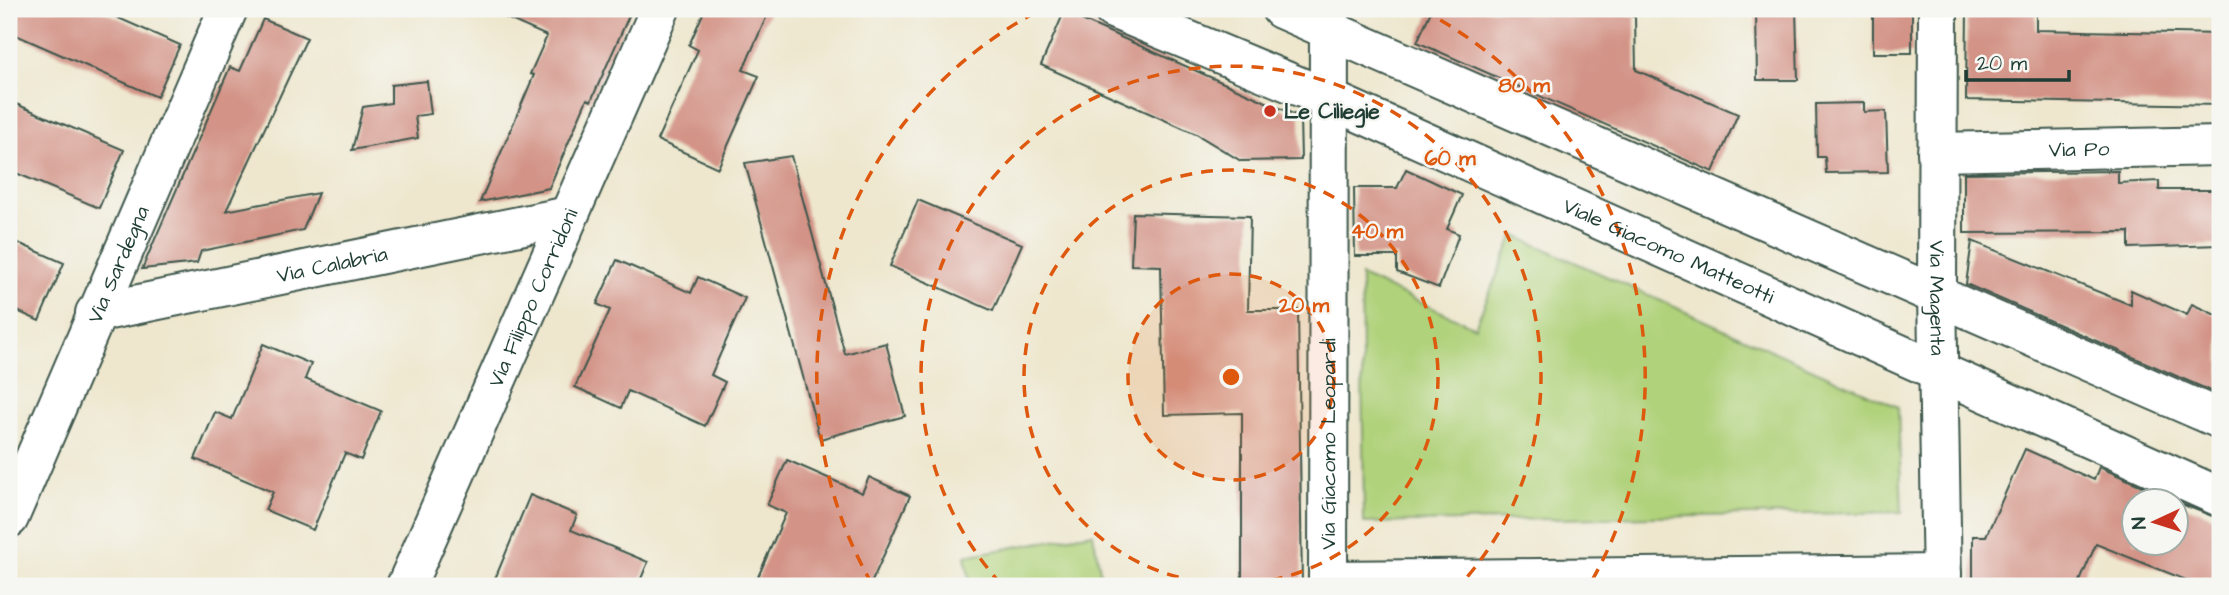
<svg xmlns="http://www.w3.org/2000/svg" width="2229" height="595" viewBox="0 0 2229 595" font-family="'Architects Daughter',sans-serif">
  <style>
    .green { fill: #b0d27a; stroke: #688857; stroke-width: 2 }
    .building { fill: #d39386 }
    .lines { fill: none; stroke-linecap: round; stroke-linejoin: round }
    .minor-casing { stroke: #3e564b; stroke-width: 42 }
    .minor { stroke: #fff; stroke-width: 38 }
    .ring { fill: none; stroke: #de580e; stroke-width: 3.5; stroke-dasharray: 12 9 }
    .poi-dot { fill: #c8321e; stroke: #f6f6f2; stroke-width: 2.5 }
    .labels { text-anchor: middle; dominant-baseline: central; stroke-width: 5; stroke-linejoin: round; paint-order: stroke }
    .poi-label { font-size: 21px; font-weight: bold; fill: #1f3d34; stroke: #f6f6f2; text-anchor: start }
    .street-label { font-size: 21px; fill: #1f3d34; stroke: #f6f6f2 }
    .centre { fill: #de580e; stroke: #f6f6f2; stroke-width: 3.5 }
    .ring-label { font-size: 21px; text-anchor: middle; font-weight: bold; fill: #de580e; stroke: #f6f6f2; stroke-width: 5; stroke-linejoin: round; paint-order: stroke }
  </style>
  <rect width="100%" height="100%" fill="#f6f6f2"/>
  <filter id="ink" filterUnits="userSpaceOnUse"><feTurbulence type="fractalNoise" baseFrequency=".0143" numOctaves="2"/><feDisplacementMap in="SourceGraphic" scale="14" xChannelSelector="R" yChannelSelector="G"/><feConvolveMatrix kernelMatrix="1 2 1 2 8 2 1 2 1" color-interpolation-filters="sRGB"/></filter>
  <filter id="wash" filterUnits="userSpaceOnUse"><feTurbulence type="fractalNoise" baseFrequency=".00686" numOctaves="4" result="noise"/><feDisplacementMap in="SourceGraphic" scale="28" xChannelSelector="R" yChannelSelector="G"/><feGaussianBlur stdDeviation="1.57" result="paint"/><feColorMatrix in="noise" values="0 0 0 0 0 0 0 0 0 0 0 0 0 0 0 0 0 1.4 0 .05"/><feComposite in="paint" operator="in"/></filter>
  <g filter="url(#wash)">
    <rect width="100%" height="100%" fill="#eee7ce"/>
    <!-- green -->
    <path class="green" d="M 1514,235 L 1898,407 L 1902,512 L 1364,523 L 1361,276 L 1475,327 Z
      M 1093,533 L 1103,586 L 971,586 L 965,556 Z"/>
    <g id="blocks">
      <!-- building -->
      <path class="building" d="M 9,9 L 98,9 L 180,45 L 157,97 L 9,32 Z
        M 486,9 L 632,9 L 591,101 L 587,99 L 549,188 L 480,202 L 534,75 L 530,74 L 547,36 Z
        M 705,9 L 770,9 L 743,70 L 759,76 L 718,168 L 657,140 L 698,50 L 689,45 Z
        M 1432,9 L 1616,9 L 1635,17 L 1636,70 L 1738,114 L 1713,172 L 1417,42 Z
        M 1756,9 L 1796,9 L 1798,80 L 1757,80 Z
        M 1873,9 L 1912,9 L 1912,53 L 1873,53 Z
        M 1967,9 L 2036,9 L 2036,30 L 2220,34 L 2220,105 L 1966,100 Z
        M 1064,12 L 1300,117 L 1301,160 L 1241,161 L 1196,134 L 1041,65 Z
        M 263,19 L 307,38 L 226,211 L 318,193 L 303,230 L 201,251 L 197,263 L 142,269 L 230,67 L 240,71 Z
        M 427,81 L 431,114 L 415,116 L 418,138 L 352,150 L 363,107 L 391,103 L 391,85 Z
        M 9,101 L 124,150 L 99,208 L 9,170 Z
        M 1864,103 L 1864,112 L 1886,111 L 1888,172 L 1826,173 L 1825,157 L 1817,157 L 1816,104 Z
        M 791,156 L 845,354 L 886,343 L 905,416 L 820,439 L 745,163 Z
        M 1406,169 L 1462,195 L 1447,229 L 1459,234 L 1439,288 L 1397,272 L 1397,256 L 1355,256 L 1354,188 L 1397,188 Z
        M 2118,171 L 2118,183 L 2159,181 L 2159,190 L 2220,190 L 2220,245 L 2129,248 L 2129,232 L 1964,233 L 1964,173 Z
        M 918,200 L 1022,244 L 993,311 L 890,266 Z
        M 1133,213 L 1250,216 L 1248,310 L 1298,310 L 1302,586 L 1242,586 L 1242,413 L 1164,415 L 1161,266 L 1131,265 Z
        M 9,239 L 64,263 L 39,321 L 9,307 Z
        M 1972,241 L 2131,305 L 2131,290 L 2187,315 L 2192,304 L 2220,317 L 2220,395 L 1966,284 Z
        M 617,260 L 691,293 L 698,277 L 745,298 L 711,375 L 725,382 L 705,426 L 628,391 L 621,408 L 575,387 L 610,310 L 597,304 Z
        M 263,344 L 311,364 L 305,379 L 381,411 L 361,460 L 345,453 L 313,530 L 265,510 L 273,492 L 195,459 L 215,412 L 232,419 Z
        M 2025,449 L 2094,480 L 2099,467 L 2174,500 L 2134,500 L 2134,542 L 2176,542 L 2176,502 L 2220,519 L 2220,586 L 2201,586 L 2096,544 L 2078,586 L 1973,586 L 1973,536 L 1986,536 Z
        M 787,460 L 862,493 L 869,477 L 910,496 L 870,586 L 754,586 L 786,513 L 767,505 Z
        M 530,495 L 577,515 L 571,530 L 648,562 L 638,586 L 492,586 Z"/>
    </g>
  </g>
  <g filter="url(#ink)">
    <use href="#blocks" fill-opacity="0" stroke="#3e564b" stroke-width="2"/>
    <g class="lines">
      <defs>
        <g id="minor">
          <path id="s1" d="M 1113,9 L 1329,99 L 2220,497"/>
          <path d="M 1281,9 L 2220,419"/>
          <path id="s2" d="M 1938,9 L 1937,293 L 1942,586"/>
          <path id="s3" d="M 1937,152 L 2220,146"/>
          <path id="s4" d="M 95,313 L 568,216"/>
          <path id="s5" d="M 9,518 L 228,9"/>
          <path d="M 1328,580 L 1942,574"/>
          <path id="s6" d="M 406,586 L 660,9"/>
          <path id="s7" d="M 1328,586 L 1329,9"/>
        </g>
      </defs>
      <!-- minor casing -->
      <use href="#minor" class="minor-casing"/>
      <!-- minor -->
      <use href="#minor" class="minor"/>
    </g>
  </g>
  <!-- distance rings -->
  <circle cx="1231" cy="377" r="103" fill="#de580e" fill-opacity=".12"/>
  <g class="ring">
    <circle cx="1231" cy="377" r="103"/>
    <circle cx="1231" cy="377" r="207"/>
    <path d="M1001 584A310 310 0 1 1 1461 584"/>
    <path d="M872 584A414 414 0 0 1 1040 10M1422 10A414 414 0 0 1 1590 584"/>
  </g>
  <!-- markers -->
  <circle class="poi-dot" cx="1270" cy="111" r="7"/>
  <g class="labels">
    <!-- poi labels -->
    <g class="poi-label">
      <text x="1284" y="111">Le Ciliegie</text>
    </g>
    <!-- street labels -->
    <g class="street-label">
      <text stroke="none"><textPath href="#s3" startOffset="142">Via Po</textPath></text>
      <text stroke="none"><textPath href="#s1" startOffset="606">Viale Giacomo Matteotti</textPath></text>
      <text stroke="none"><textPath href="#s5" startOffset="276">Via Sardegna</textPath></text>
      <text stroke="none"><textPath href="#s4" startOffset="242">Via Calabria</textPath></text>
      <text stroke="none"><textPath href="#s6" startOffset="315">Via Filippo Corridoni</textPath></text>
      <text stroke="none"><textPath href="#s2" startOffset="289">Via Magenta</textPath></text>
      <text stroke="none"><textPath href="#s7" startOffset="142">Via Giacomo Leopardi</textPath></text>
    </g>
  </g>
  <circle cx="1231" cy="377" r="10" class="centre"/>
  <g class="ring-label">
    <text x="1524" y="92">80 m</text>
    <text x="1450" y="165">60 m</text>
    <text x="1377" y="238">40 m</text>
    <text x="1304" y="312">20 m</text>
  </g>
  <!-- margin -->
  <rect width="2229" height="595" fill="none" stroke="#f6f6f2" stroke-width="35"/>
  <!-- north arrow -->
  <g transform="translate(2155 522) rotate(266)"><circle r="33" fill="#f6f6f2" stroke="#a0aca6" stroke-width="2"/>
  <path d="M0-5L12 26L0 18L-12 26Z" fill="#c8321e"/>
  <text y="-10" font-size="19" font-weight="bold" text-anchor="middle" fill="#1f3d34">N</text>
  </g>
  <!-- scale -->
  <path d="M1966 70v10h103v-10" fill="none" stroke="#1f3d34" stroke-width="3.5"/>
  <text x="1977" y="70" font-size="21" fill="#1f3d34" stroke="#f6f6f2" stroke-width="5" paint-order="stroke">20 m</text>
</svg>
